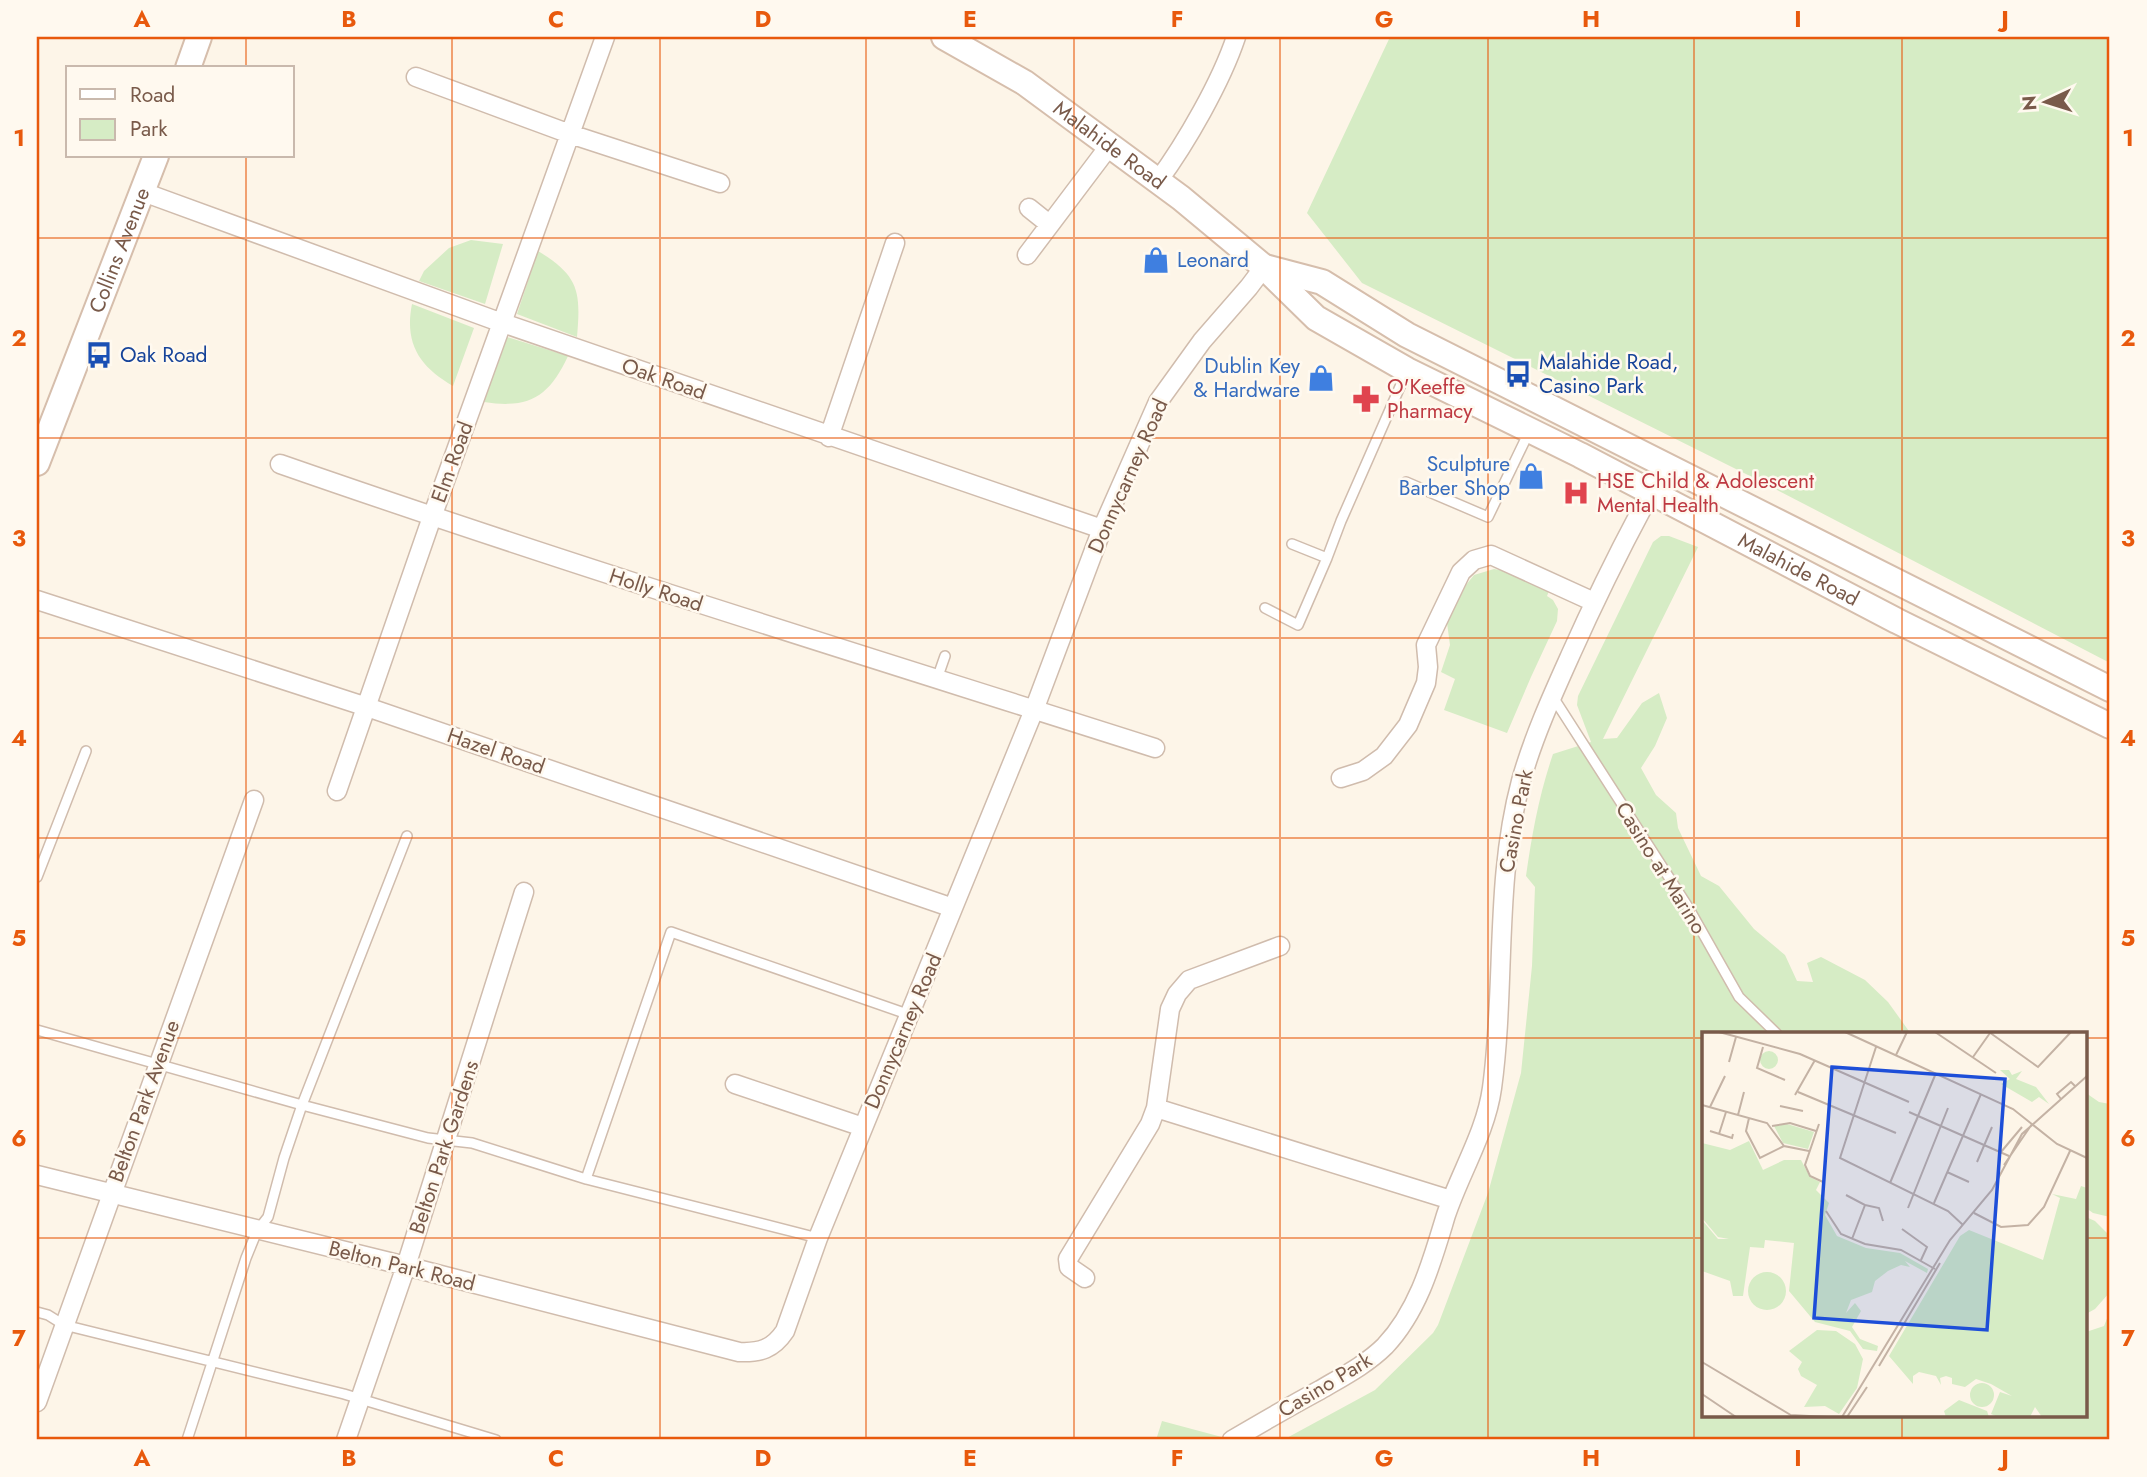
<svg xmlns="http://www.w3.org/2000/svg" width="2147" height="1477" viewBox="0 0 2147 1477" font-family="Jost,sans-serif">
  <style>
    .green { fill: #d6ecc5 }
    .lines { fill: none; stroke-linecap: round; stroke-linejoin: round }
    .lane-casing { stroke: #d0bcad; stroke-width: 12 }
    .street-casing { stroke: #d0bcad; stroke-width: 21 }
    .secondary-casing { stroke: #d6beac; stroke-width: 28 }
    .lane { stroke: #fff; stroke-width: 9 }
    .street { stroke: #fff; stroke-width: 18 }
    .secondary { stroke: #fff; stroke-width: 24 }
    .grid { fill: none; stroke: #e8590c; stroke-width: 2; stroke-opacity: 0.55 }
    .labels { text-anchor: middle; dominant-baseline: central; stroke-width: 5; stroke-linejoin: round; paint-order: stroke }
    .street-label { font-size: 21px; fill: #795a4a; stroke: #fff9ef }
    .shop-label { font-size: 21px; fill: #366cbe; stroke: #fff9ef; text-anchor: end }
    .transit-label { font-size: 21px; fill: #164399; stroke: #fff9ef; text-anchor: start }
    .health-label { font-size: 21px; fill: #be3a42; stroke: #fff9ef; text-anchor: start }
    .inset-road { fill: none; stroke: #c4b2a4; stroke-width: 2 }
    .view { fill: #1d4ed8; fill-opacity: 0.15; stroke: #1d4ed8; stroke-width: 3.5 }
    .inset-edge { fill: none; stroke: #795a4a; stroke-width: 3.5 }
    .neatline { fill: none; stroke: #e8590c; stroke-width: 2.5 }
    .grid-label { font-size: 23px; text-anchor: middle; font-weight: bold; fill: #e8590c }
  </style>
  <rect width="100%" height="100%" fill="#fdf5e8"/>
  <!-- green -->
  <path class="green" d="M 1390,37 L 2110,37 L 2110,663 L 1758,480 L 1362,283 L 1307,213 Z
    M 471,240 L 503,244 L 485,304 L 419,281 L 424,271 L 449,248 Z
    M 538,251 C 579,276 581,291 577,337 L 517,314 Z
    M 412,304 L 474,328 L 453,386 C 420,367 404,344 412,304 Z
    M 507,337 L 568,356 C 549,397 529,409 484,402 Z
    M 1661,536 L 1669,536 L 1698,547 L 1603,739 L 1617,738 L 1642,703 L 1659,693 L 1667,718 L 1655,746 L 1641,768 L 1656,795 L 1676,813 L 1678,828 L 1701,876 L 1719,886 L 1754,929 L 1785,955 L 1797,981 L 1813,982 L 1807,963 L 1821,957 L 1865,980 L 1888,1002 L 1911,1034 L 1704,1034 L 1704,1416 L 2086,1416 L 2086,1332 L 2104,1326 L 2110,1311 L 2110,1440 L 1283,1440 L 1375,1390 L 1433,1333 L 1438,1325 L 1488,1193 L 1521,1073 L 1532,966 L 1535,887 L 1526,876 C 1532,834 1539,795 1553,754 L 1591,742 L 1577,705 L 1578,696 L 1653,542 Z
    M 1494,569 L 1505,571 L 1549,591 L 1547,596 L 1553,600 L 1558,609 L 1557,621 L 1531,677 L 1507,733 L 1444,710 L 1455,679 L 1441,672 L 1450,645 L 1447,623 L 1466,585 L 1474,575 Z
    M 2086,1093 L 2099,1102 L 2110,1104 L 2110,1217 L 2093,1213 L 2086,1208 Z
    M 2086,1217 L 2095,1221 L 2110,1236 L 2110,1292 L 2095,1309 L 2086,1314 Z
    M 1162,1421 L 1233,1440 L 1156,1440 Z"/>
  <g class="lines">
    <defs>
      <path id="lane" d="M 1406,482 L 1488,517 L 1529,432
        M 1292,544 L 1327,558 L 1341,521 L 1406,373
        M 1265,608 L 1298,625 L 1327,558
        M 937,679 L 945,656
        M 1553,697 L 1688,907 L 1739,997 L 1777,1034
        M 37,877 L 86,751
        M 37,1030 L 302,1105 L 428,1138 L 472,1143 L 586,1179 L 818,1238
        M 586,1179 L 671,932 L 910,1015
        M 37,1312 L 48,1315 L 64,1325 L 344,1394 L 496,1440
        M 187,1440 L 246,1258 L 257,1231 L 268,1217 L 284,1158 L 302,1105 L 407,836"/>
      <path id="street" d="M 416,77 L 570,134 L 720,183
        M 1158,181 C 1186,143 1221,82 1236,37
        M 143,192 L 494,320 L 1102,529
        M 1029,208 L 1049,224
        M 1027,255 L 1110,145
        M 829,437 L 895,243
        M 280,464 C 570,565 863,655 1155,748
        M 37,600 L 367,707 L 953,908
        M 1341,778 L 1363,771 L 1384,756 L 1408,725 L 1426,683 L 1428,667 L 1426,645 L 1461,572 L 1474,560 L 1491,555 L 1594,602
        M 337,791 L 432,517 L 605,37
        M 735,1084 L 863,1127
        M 1156,1108 L 1170,1009 L 1177,994 L 1189,980 L 1280,946
        M 37,1175 L 406,1266 L 739,1352 C 760,1353 773,1349 785,1331 L 818,1238 L 1034,710 L 1102,529 L 1158,402 L 1202,341 L 1249,287 L 1264,267
        M 1085,1278 L 1069,1267 L 1068,1259 L 1150,1124 L 1156,1108 L 1451,1200
        M 37,1402 L 254,800
        M 346,1440 L 406,1266 L 524,892
        M 1232,1440 C 1261,1423 1290,1406 1320,1390 C 1342,1377 1367,1364 1385,1346 C 1419,1310 1432,1261 1446,1215 C 1460,1173 1486,1132 1492,1088 C 1506,986 1494,882 1521,781 C 1533,738 1552,696 1570,656 C 1599,591 1631,527 1666,465"/>
      <g id="secondary">
        <path id="s1" d="M 944,37 L 1025,83 L 1181,198 L 1264,267 L 1316,318 L 1407,370 L 1580,455 L 1897,621 L 2110,726"/>
        <path d="M 188,68 L 199,37"/>
        <path d="M 1265,267 L 1322,282 L 1407,335 L 2110,689"/>
        <path id="s2" d="M 37,463 L 156,156"/>
      </g>
    </defs>
    <!-- lane casing -->
    <use href="#lane" class="lane-casing"/>
    <!-- street casing -->
    <use href="#street" class="street-casing"/>
    <!-- secondary casing -->
    <use href="#secondary" class="secondary-casing"/>
    <!-- lane -->
    <use href="#lane" class="lane"/>
    <!-- street -->
    <use href="#street" class="street"/>
    <!-- secondary -->
    <use href="#secondary" class="secondary"/>
  </g>
  <!-- grid -->
  <path class="grid" d="M 246,37 L 246,68M 452,37 L 452,1440M 660,37 L 660,1440M 866,37 L 866,1440M 1074,37 L 1074,1440M 1280,37 L 1280,1440M 1488,37 L 1488,1440M 1694,37 L 1694,1440M 1902,37 L 1902,1034M 246,156 L 246,1440M 37,238 L 2110,238M 37,438 L 2110,438M 37,638 L 2110,638M 37,838 L 2110,838M 37,1038 L 1704,1038M 2086,1038 L 2110,1038M 37,1238 L 1704,1238M 2086,1238 L 2110,1238M 1902,1416 L 1902,1440"/>
  <!-- icons -->
  <defs>
    <symbol id="shop-bare" viewBox="-9 -9 18 18"><path d="M-5-2.5h2.3a2.7 3.5 0 0 1 5.4 0H5L5.5 6h-11ZM-1.5-2.5h3a1.5 2.3 0 0 0-3 0Z" fill="#3f7fe0" stroke="#fff9ef" stroke-width="2.5" paint-order="stroke"/></symbol>
    <symbol id="bus-bare" viewBox="-9 -9 18 18"><path d="M-5-6H5V4H4V6H2V4H-2V6H-4V4H-5ZM-3.5-4V0h7V-4ZM-3.5 1.2v1.5H-2V1.2ZM2 1.2v1.5H3.5V1.2Z" fill="#1a4fb4" stroke="#fff9ef" stroke-width="2.5" paint-order="stroke"/></symbol>
    <symbol id="pharmacy-bare" viewBox="-9 -9 18 18"><path d="M-2-6h4v4h4v4h-4v4h-4v-4h-4v-4h4Z" fill="#e0444e" stroke="#fff9ef" stroke-width="2.5" paint-order="stroke"/></symbol>
    <symbol id="hospital-bare" viewBox="-9 -9 18 18"><path d="M-5-5h3v3.5h4V-5h3V5h-3V1.5h-4V5h-3Z" fill="#e0444e" stroke="#fff9ef" stroke-width="2.5" paint-order="stroke"/></symbol>
  </defs>
  <g fill-rule="evenodd">
    <use href="#shop-bare" x="1137" y="241" width="38" height="38"/>
    <use href="#bus-bare" x="80" y="336" width="38" height="38"/>
    <use href="#bus-bare" x="1499" y="355" width="38" height="38"/>
    <use href="#shop-bare" x="1302" y="359" width="38" height="38"/>
    <use href="#pharmacy-bare" x="1347" y="380" width="38" height="38"/>
    <use href="#shop-bare" x="1512" y="457" width="38" height="38"/>
    <use href="#hospital-bare" x="1557" y="474" width="38" height="38"/>
  </g>
  <g class="labels">
    <!-- street labels -->
    <g class="street-label">
      <text stroke="none"><textPath href="#s1" startOffset="198">Malahide Road</textPath></text>
      <text stroke="none"><textPath href="#s2" startOffset="228">Collins Avenue</textPath></text>
      <text transform="translate(664 379) rotate(19)">Oak Road</text>
      <text transform="translate(452 462) rotate(-70)">Elm Road</text>
      <text transform="translate(1128 476) rotate(-66)">Donnycarney Road</text>
      <text stroke="none"><textPath href="#s1" startOffset="1012">Malahide Road</textPath></text>
      <text transform="translate(656 590) rotate(18)">Holly Road</text>
      <text transform="translate(496 751) rotate(19)">Hazel Road</text>
      <text transform="translate(1516 821) rotate(-79)">Casino Park</text>
      <text transform="translate(1661 868) rotate(58)">Casino at Marino</text>
      <text transform="translate(903 1031) rotate(-67)">Donnycarney Road</text>
      <text transform="translate(144 1101) rotate(-70)">Belton Park Avenue</text>
      <text transform="translate(444 1147) rotate(-72)">Belton Park Gardens</text>
      <text transform="translate(402 1266) rotate(14)">Belton Park Road</text>
      <text transform="translate(1325 1385) rotate(-31)">Casino Park</text>
    </g>
    <!-- shop labels -->
    <g class="shop-label">
      <text x="1177" y="260" text-anchor="start">Leonard</text>
      <text x="1300" y="366">Dublin Key<tspan x="1300" dy="24">&amp; Hardware</tspan></text>
      <text x="1510" y="464">Sculpture<tspan x="1510" dy="24">Barber Shop</tspan></text>
    </g>
    <!-- transit labels -->
    <g class="transit-label">
      <text x="120" y="355">Oak Road</text>
      <text x="1539" y="362">Malahide Road,<tspan x="1539" dy="24">Casino Park</tspan></text>
    </g>
    <!-- health labels -->
    <g class="health-label">
      <text x="1387" y="387">O'Keeffe<tspan x="1387" dy="24">Pharmacy</tspan></text>
      <text x="1597" y="481">HSE Child &amp; Adolescent<tspan x="1597" dy="24">Mental Health</tspan></text>
    </g>
  </g>
  <!-- overview -->
  <g transform="translate(1702 1032)">
    <rect width="385" height="385" fill="#fdf5e8"/>
    <path d="M58 28a9 9 0 1 1 18 0a9 9 0 1 1-18 0ZM 307,38 L 310,43 L 320,39 L 314,47 L 334,55 L 347,72 L 337,65 L 330,70 L 299,52 L 308,47 L 298,38 ZM 85,92 L 112,100 L 106,117 L 81,111 L 72,94 ZM 47,109 L 61,138 L 82,128 L 99,128 L 108,145 L 118,150 L 114,158 L 127,171 L 123,183 L 135,204 L 164,216 L 198,221 L 226,237 L 225,241 L 203,229 L 208,235 L 199,233 L 186,239 L 173,249 L 170,260 L 149,268 L 144,281 L 153,271 L 159,279 L 150,295 L 158,307 L 176,314 L 175,319 L 161,317 L 148,299 L 113,290 L 87,259 L 92,211 L 63,208 L 62,216 L 48,215 L 41,264 L 31,264 L 28,249 L 0,239 L 0,188 L 16,207 L 27,207 L 16,205 L 0,186 L 0,111 L 28,118 ZM 379,154 L 385,156 L 385,385 L 340,385 L 333,375 L 328,385 L 296,385 L 289,382 L 298,360 L 310,364 L 289,352 L 274,347 L 263,355 L 250,352 L 250,346 L 244,344 L 238,346 L 239,353 L 234,344 L 217,340 L 211,344 L 211,352 L 187,324 L 258,204 L 267,198 L 341,228 L 358,166 L 350,162 L 374,167 ZM46 259a19 19 0 1 1 38 0a19 19 0 1 1-38 0ZM 115,298 L 134,299 L 153,312 L 161,327 L 155,356 L 137,382 L 123,374 L 102,375 L 115,353 L 99,344 L 96,337 L 100,330 L 87,319 ZM268 363a12 12 0 1 1 24 0a12 12 0 1 1-24 0ZM 257,368 L 285,379 L 287,385 L 244,385 L 242,379 Z" fill="#d6ecc5"/>
    <path class="inset-road" d="M 17,0 L 98,22 L 207,70M 143,0 L 311,77 L 355,112 L 385,126M 233,0 L 294,41M 287,0 L 336,35 L 369,0M 61,15 L 55,36 L 83,48M 174,15 L 138,126 L 246,179 L 261,193M 194,23 L 205,0M 271,25 L 288,1M 27,30 L 34,5M 96,60 L 194,101M 93,63 L 113,28M 359,67 L 355,62 L 369,50 L 373,54M 0,73 L 65,91 L 82,114 L 107,119M 78,74 L 101,79M 8,75 L 23,44M 207,80 L 307,124M 36,83 L 42,60M 47,86 L 44,99 L 58,126 L 82,114M 117,92 L 103,133 L 108,144 L 121,150M 70,94 L 88,91 L 114,99M 8,99 L 30,106 L 31,102M 17,102 L 24,80M 299,120 L 320,95M 275,130 L 290,95M 302,133 L 330,92M 245,140 L 267,150M 188,151 L 234,41M 144,163 L 163,173 L 150,207M 232,171 L 279,62M 163,173 L 177,176 L 181,189M 206,176 L 246,76M 124,179 L 139,202 L 163,212 L 199,218 L 233,237M 272,181 L 299,195 L 326,193 L 342,175 L 368,119M 200,197 L 225,215 L 219,228M 0,330 L 92,385M 177,334 L 238,231M 0,362 L 34,385M 88,383 L 126,385M 140,385 L 248,208 L 290,158 L 320,102 L 385,44M 145,385 L 165,355"/>
    <path class="view" d="M 130,35 L 303,47 L 285,298 L 112,286 Z"/>
    <rect width="385" height="385" class="inset-edge"/>
  </g>
  <!-- border -->
  <rect width="2147" height="1477" fill="none" stroke="#fff9ef" stroke-width="77"/>
  <!-- legend -->
  <rect x="66" y="66" width="228" height="91" fill="#fff9ef" stroke="#c9b9ad" stroke-width="2"/>
  <rect x="80" y="89" width="35" height="10" fill="#ffffff" stroke="#c9b9ad" stroke-width="2"/>
  <text x="130" y="102" font-size="21" fill="#795a4a">Road</text>
  <rect x="80" y="119" width="35" height="21" fill="#d6ecc5" stroke="#c9b9ad" stroke-width="2"/>
  <text x="130" y="136" font-size="21" fill="#795a4a">Park</text>
  <!-- north arrow -->
  <g transform="translate(2046 102) rotate(266)" stroke="#fff9ef" stroke-width="5" paint-order="stroke">
  <path d="M0-5L12 26L0 18L-12 26Z" fill="#795a4a"/>
  <text y="-10" font-size="19" font-weight="bold" text-anchor="middle" fill="#795a4a">N</text>
  </g>
  <rect x="38" y="38" width="2070" height="1400" class="neatline"/>
  <g class="grid-label">
    <text x="142" y="27">A</text>
    <text x="349" y="27">B</text>
    <text x="556" y="27">C</text>
    <text x="763" y="27">D</text>
    <text x="970" y="27">E</text>
    <text x="1177" y="27">F</text>
    <text x="1384" y="27">G</text>
    <text x="1591" y="27">H</text>
    <text x="1798" y="27">I</text>
    <text x="2005" y="27">J</text>
    <text x="19" y="146">1</text>
    <text x="2128" y="146">1</text>
    <text x="19" y="346">2</text>
    <text x="2128" y="346">2</text>
    <text x="19" y="546">3</text>
    <text x="2128" y="546">3</text>
    <text x="19" y="746">4</text>
    <text x="2128" y="746">4</text>
    <text x="19" y="946">5</text>
    <text x="2128" y="946">5</text>
    <text x="19" y="1146">6</text>
    <text x="2128" y="1146">6</text>
    <text x="19" y="1346">7</text>
    <text x="2128" y="1346">7</text>
    <text x="142" y="1466">A</text>
    <text x="349" y="1466">B</text>
    <text x="556" y="1466">C</text>
    <text x="763" y="1466">D</text>
    <text x="970" y="1466">E</text>
    <text x="1177" y="1466">F</text>
    <text x="1384" y="1466">G</text>
    <text x="1591" y="1466">H</text>
    <text x="1798" y="1466">I</text>
    <text x="2005" y="1466">J</text>
  </g>
</svg>
